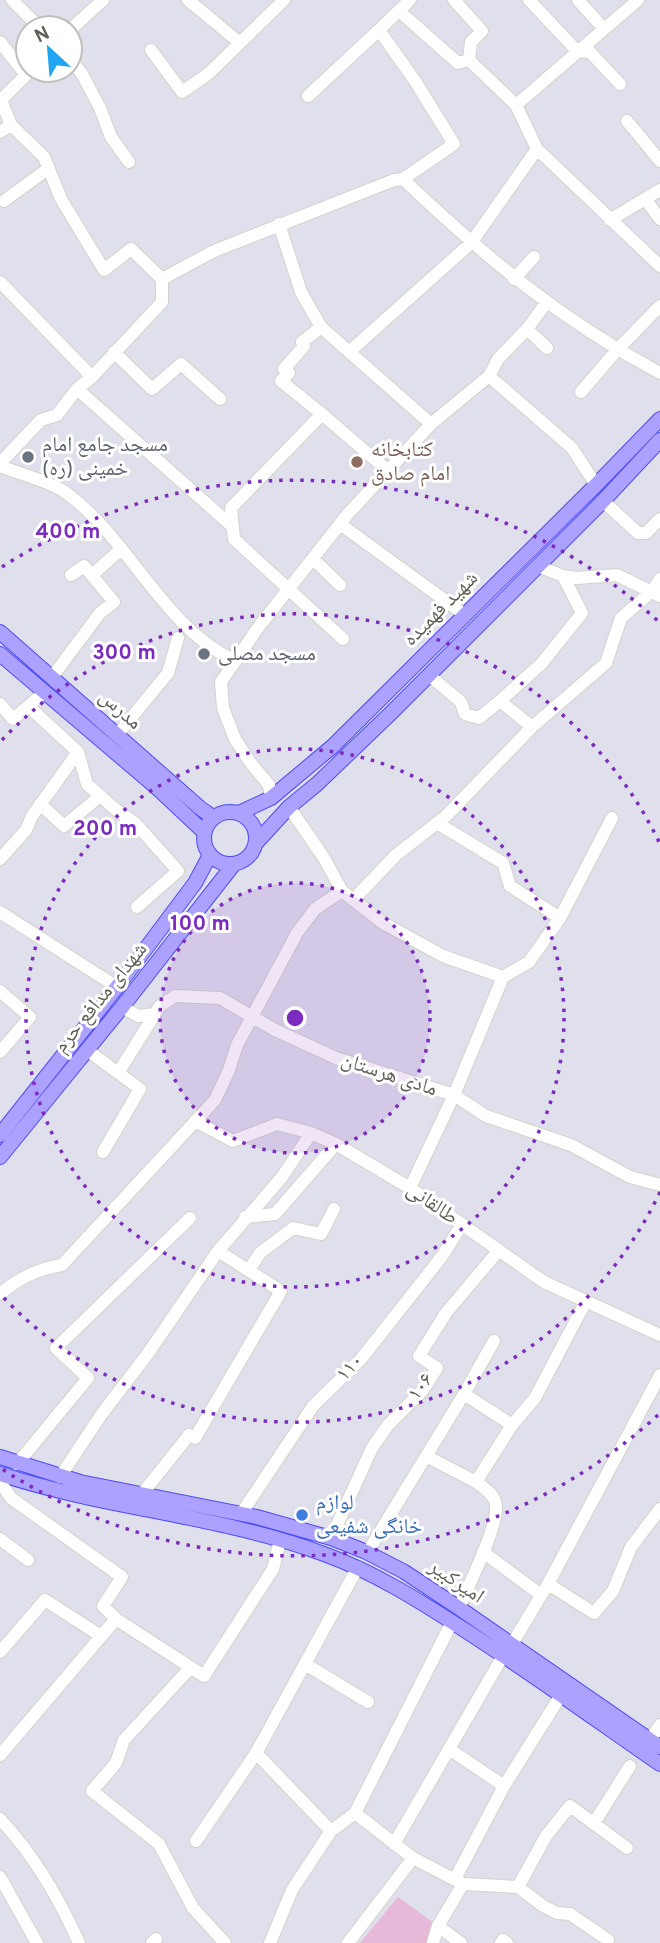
<svg xmlns="http://www.w3.org/2000/svg" width="660" height="1943" viewBox="0 0 660 1943" font-family="Overpass,'Noto Naskh Arabic',sans-serif">
  <style>
    .green { fill: #e6b9d9 }
    .lines { fill: none; stroke-linecap: round; stroke-linejoin: round }
    .minor-casing { stroke: #d3d3cb; stroke-width: 14 }
    .major-casing { stroke: #4c4cf8; stroke-width: 16 }
    .minor { stroke: #fff; stroke-width: 12 }
    .major { stroke: #aca1ff; stroke-width: 14 }
    .ring { fill: none; stroke: #7b2cbf; stroke-width: 3.5; stroke-dasharray: 3.5 7 }
    .worship-dot { fill: #6b7280; stroke: #fff; stroke-width: 2.5 }
    .education-dot { fill: #8d6e63; stroke: #fff; stroke-width: 2.5 }
    .shop-dot { fill: #3f7fe0; stroke: #fff; stroke-width: 2.5 }
    .labels { text-anchor: middle; dominant-baseline: central; stroke-width: 6; stroke-linejoin: round; paint-order: stroke }
    .worship-label { font-size: 21px; fill: #5b616d; stroke: #fff; text-anchor: start }
    .education-label { font-size: 21px; fill: #785e54; stroke: #fff; text-anchor: start }
    .street-label { font-size: 21px; fill: #616058; stroke: #fff }
    .shop-label { font-size: 21px; fill: #366cbe; stroke: #fff; text-anchor: start }
    .centre { fill: #7b2cbf; stroke: #fff; stroke-width: 3.5 }
    .ring-label { font-size: 21px; text-anchor: middle; font-weight: bold; fill: #7b2cbf; stroke: #fff; stroke-width: 6; stroke-linejoin: round; paint-order: stroke }
  </style>
  <rect width="100%" height="100%" fill="#e0dfec"/>
  <!-- green -->
  <path class="green" d="M 398,1897 L 438,1926 L 432,1943 L 360,1943 Z"/>
  <g class="lines">
    <defs>
      <path id="minor" d="M 12,0 L 40,28
        M 188,0 L 240,43
        M 454,0 L 482,31 L 471,42 L 469,60
        M 529,0 L 577,51 L 590,52 L 620,84
        M 578,0 L 604,29
        M 399,11 L 458,63 L 469,60 L 516,105
        M 70,30 L 103,0
        M 0,42 L 26,75
        M 151,50 L 182,92 L 208,74 L 284,0
        M 70,58 L 82,74 L 100,108 L 111,137 L 129,162
        M 308,96 L 379,30
        M 627,121 L 660,161
        M 11,125 L 44,157 L 61,199 L 104,270 L 131,249 L 162,279
        M 0,132 L 11,125 L 1,100 L 31,70
        M 537,149 L 660,266
        M 403,179 L 454,144 L 415,81 L 379,30 L 410,0
        M 645,199 L 660,219
        M 4,201 L 49,168
        M 610,220 L 660,190
        M 279,224 L 301,292 L 321,327 L 431,424
        M 514,279 L 534,257
        M 0,282 L 92,377
        M 321,327 L 302,342 L 304,346 L 284,369 L 289,373 L 281,381 L 322,414
        M 527,329 L 547,348
        M 114,352 L 152,389 L 181,364 L 220,399
        M 349,352 L 471,243 L 537,149 L 516,105 L 638,0
        M 489,376 L 572,448 L 596,485
        M 77,389 L 233,527
        M 581,392 L 617,350 L 660,306
        M 0,463 L 41,420 L 57,415 L 77,389 L 92,377 L 162,302 L 162,279 L 214,251 L 394,180 L 403,179 C 485,257 559,319 660,373
        M 0,466 C 20,474 53,482 69,495 C 132,543 162,626 235,661
        M 603,501 L 638,533 L 646,533 L 660,519
        M 340,524 L 465,615
        M 313,559 L 340,585
        M 538,566 L 563,576 L 577,578 L 617,575 L 660,596
        M 92,575 L 121,549
        M 343,639 L 234,539 L 231,508 L 322,414 L 388,471
        M 429,675 L 461,702 L 465,714 L 479,718 L 500,701 L 532,727
        M 52,677 L 100,613 L 114,602 L 84,566 L 71,575
        M 500,701 L 542,663 L 582,613 L 563,576
        M 0,704 L 13,719 L 45,692
        M 29,707 L 78,752 L 87,784 L 115,809 L 136,824 L 178,871 L 137,907
        M 117,735 L 168,673 L 178,638
        M 271,798 L 269,785 L 250,762 L 235,739 L 223,708 L 221,682 L 257,629 L 347,515 L 431,424 L 489,376 L 498,359 L 527,329 L 546,303
        M 40,804 L 64,826 L 100,796
        M 289,807 L 324,858 L 342,891 L 383,923 L 443,956 L 503,977
        M 437,823 L 503,863 L 510,886 L 560,918
        M 0,859 L 26,830 L 32,816 L 78,752
        M 353,900 L 396,855 L 446,816 L 532,727 L 606,663 L 621,618 L 652,591 L 660,579
        M 0,912 L 117,987
        M 503,977 L 529,962 L 560,918 L 612,818
        M 0,991 L 30,1017 L 0,1052
        M 122,1007 L 138,1016 L 155,1014 L 160,1006 L 175,996 L 220,998 L 275,1030 L 336,1058 L 454,1095 L 486,1116 L 571,1145 L 630,1177 L 660,1185
        M 87,1050 L 140,1089 L 103,1152
        M 118,1073 L 155,1014
        M 195,1121 L 233,1141 L 277,1124 L 311,1133 L 336,1144 L 410,1188 L 544,1282 L 660,1335
        M 410,1188 L 454,1095 L 503,977
        M 245,1217 L 275,1214 L 336,1144
        M 249,1270 L 260,1253 L 293,1228 L 321,1234 L 334,1209
        M 0,1294 C 19,1278 37,1269 62,1265 L 215,1100 L 229,1070 L 237,1045 L 297,933 L 315,909 L 342,891
        M 494,1341 L 464,1394 L 512,1425
        M 426,1456 L 476,1482
        M 17,1464 L 88,1378 L 56,1348 L 190,1218
        M 60,1477 L 101,1415 L 149,1352 L 218,1251 L 282,1177 L 311,1133
        M 0,1482 L 11,1498 L 122,1577 L 103,1606 L 116,1619
        M 142,1494 L 189,1435 L 195,1438 L 281,1291 L 218,1251
        M 241,1514 L 313,1406 L 361,1359 L 443,1255 L 462,1224
        M 331,1538 L 372,1448 L 388,1425 L 423,1390 L 437,1368 L 419,1356 L 446,1313 L 499,1250
        M 0,1539 L 28,1560
        M 483,1552 L 541,1595
        M 367,1553 L 464,1394
        M 548,1584 L 594,1613 L 613,1591 L 631,1547 L 660,1509
        M 459,1608 C 468,1586 498,1527 496,1506 C 495,1494 484,1488 476,1482 L 512,1425 L 535,1398 L 586,1301
        M 512,1644 L 548,1584 L 660,1375
        M 0,1652 L 45,1600 L 101,1636
        M 305,1664 L 368,1702
        M 191,1667 L 124,1740 L 116,1763 L 92,1791 L 159,1844 L 193,1908 L 225,1943
        M 650,1740 L 660,1725
        M 449,1749 L 503,1656
        M 0,1755 L 116,1619 L 204,1676 L 273,1569 L 280,1540
        M 355,1813 L 452,1622
        M 0,1819 C 34,1855 59,1898 79,1943
        M 594,1823 L 630,1766
        M 331,1831 L 256,1753 L 358,1567
        M 196,1841 L 256,1753
        M 394,1844 L 449,1749 L 504,1786
        M 0,1877 L 37,1943
        M 455,1879 L 504,1786 L 561,1695
        M 463,1884 L 518,1887 L 543,1906 L 557,1913 L 570,1914 L 608,1940
        M 518,1887 L 546,1836 L 570,1806 L 627,1848
        M 438,1926 L 461,1943
        M 152,1943 L 156,1939
        M 270,1943 L 292,1890 L 331,1831 L 355,1813 L 413,1858 L 463,1884 L 438,1926 L 433,1943
        M 348,1943 L 413,1858
        M 501,1943 L 503,1940 L 507,1943"/>
      <path id="major" d="M 0,632 L 200,808 L 213,817
        M 0,654 L 156,787 L 204,832
        M204 838a26 26 0 1 1 52 0a26 26 0 1 1-52 0Z
        M 239,813 L 271,798 L 333,746 L 596,485 L 660,419
        M 256,843 L 289,807 L 317,784 L 391,713 L 603,501 L 660,440
        M 0,1135 L 117,987 L 195,883 L 210,855
        M 0,1157 L 122,1007 L 234,864
        M 0,1457 L 80,1482 L 257,1517 L 331,1538 L 364,1551 L 403,1571 L 459,1608 L 660,1747
        M 0,1474 C 106,1509 219,1515 324,1554 C 374,1572 418,1600 463,1629 C 530,1672 595,1719 660,1764"/>
    </defs>
    <!-- minor casing -->
    <use href="#minor" class="minor-casing"/>
    <!-- major casing -->
    <use href="#major" class="major-casing"/>
    <!-- minor -->
    <use href="#minor" class="minor"/>
    <!-- major -->
    <use href="#major" class="major"/>
  </g>
  <!-- distance rings -->
  <circle cx="295" cy="1018" r="135" fill="#7b2cbf" fill-opacity=".12"/>
  <g class="ring">
    <circle cx="295" cy="1018" r="135"/>
    <circle cx="295" cy="1018" r="269"/>
    <path d="M660 1192A404 404 0 0 1 2 1296M2 740A404 404 0 0 1 660 844"/>
    <path d="M658 1415A538 538 0 0 1 2 1469M2 567A538 538 0 0 1 658 621"/>
  </g>
  <!-- markers -->
  <g class="worship-dot">
    <circle cx="28" cy="457" r="7"/>
    <circle cx="204" cy="654" r="7"/>
  </g>
  <circle class="education-dot" cx="357" cy="462" r="7"/>
  <circle class="shop-dot" cx="302" cy="1515" r="7"/>
  <g class="labels">
    <!-- worship labels -->
    <g class="worship-label">
      <text x="42" y="445">مسجد جامع امام<tspan x="42" dy="24">خمینی (ره)</tspan></text>
      <text x="218" y="654">مسجد مصلی</text>
    </g>
    <!-- education labels -->
    <g class="education-label">
      <text x="371" y="450">کتابخانه<tspan x="371" dy="24">امام صادق</tspan></text>
    </g>
    <!-- street labels -->
    <g class="street-label">
      <text transform="translate(441 609) rotate(-45)">شهید فهمیده</text>
      <text transform="translate(120 710) rotate(41)">مدرس</text>
      <text transform="translate(101 998) rotate(-51)">شهدای مدافع حرم</text>
      <text transform="translate(389 1075) rotate(18)">مادی هرستان</text>
      <text transform="translate(432 1204) rotate(35)">طالقانی</text>
      <text transform="translate(350 1368) rotate(-47)">۱۱۰</text>
      <text transform="translate(421 1387) rotate(-53)">۱۰۶</text>
      <text transform="translate(456 1582) rotate(34)">امیرکبیر</text>
    </g>
    <!-- shop labels -->
    <g class="shop-label">
      <text x="316" y="1503">لوازم<tspan x="316" dy="24">خانگی شفیعی</tspan></text>
    </g>
  </g>
  <circle cx="295" cy="1018" r="10" class="centre"/>
  <g class="ring-label">
    <text x="68" y="538">400 m</text>
    <text x="124" y="659">300 m</text>
    <text x="105" y="835">200 m</text>
    <text x="200" y="930">100 m</text>
  </g>
  <!-- north arrow -->
  <g transform="translate(49 49) rotate(334)"><circle r="33" fill="#ffffff" stroke="#c0bfbc" stroke-width="2"/>
  <path d="M0-5L12 26L0 18L-12 26Z" fill="#20a6f1"/>
  <text y="-10" font-size="19" font-weight="bold" text-anchor="middle" fill="#616058">N</text>
  </g>
</svg>
